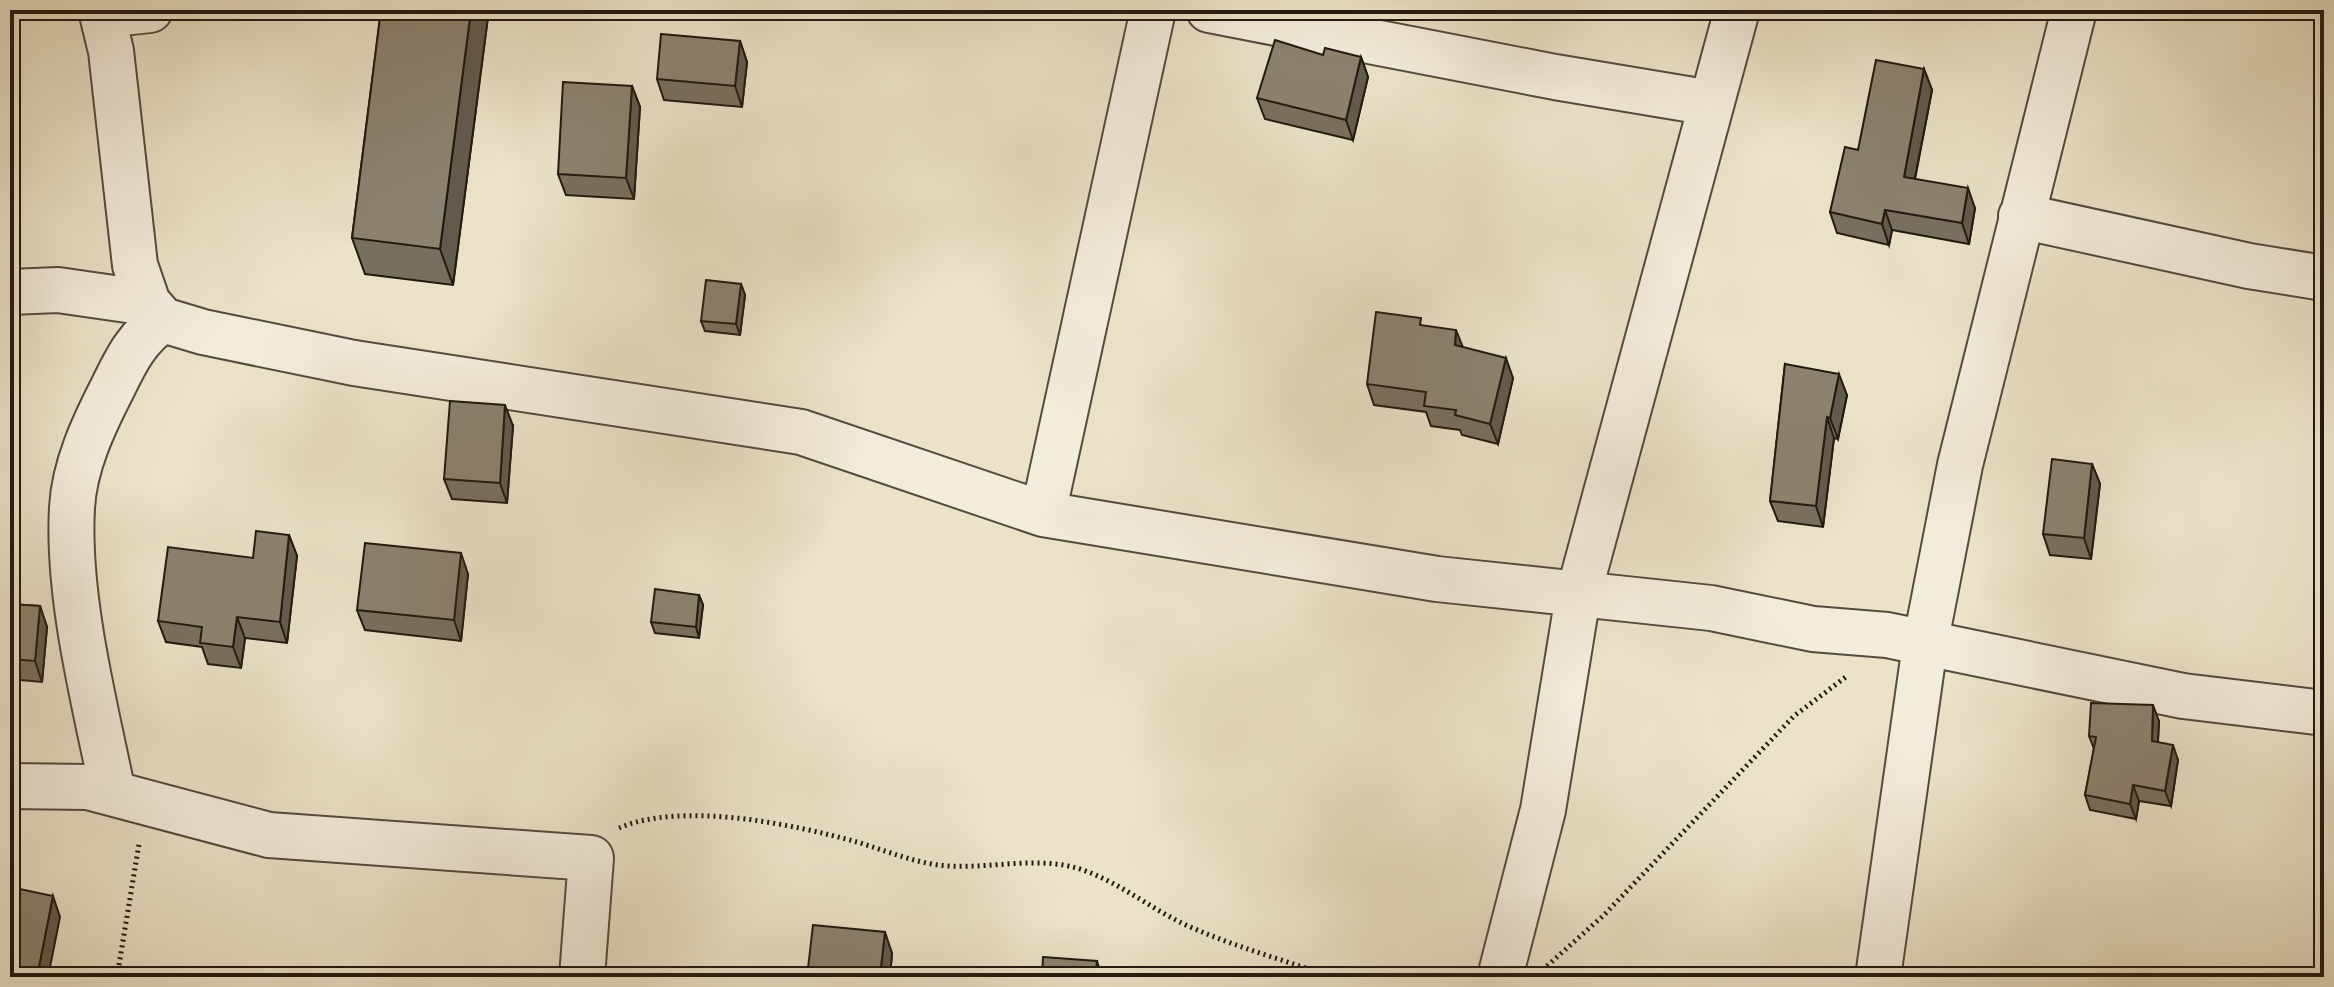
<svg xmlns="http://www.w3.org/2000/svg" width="2334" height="987" viewBox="0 0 2334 987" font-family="'IM FELL English',serif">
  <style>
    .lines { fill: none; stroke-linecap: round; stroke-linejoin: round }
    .minor-casing { stroke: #544b3d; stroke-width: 48 }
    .path { stroke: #22190f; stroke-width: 5; stroke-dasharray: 2 4; stroke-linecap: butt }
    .minor { stroke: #f2ecdb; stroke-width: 44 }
    .wall { fill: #78705f; stroke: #22190f; stroke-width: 2 }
    .shaded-wall { fill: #615b4e; stroke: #22190f; stroke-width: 2 }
    .building { fill: #8b826f; stroke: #22190f; stroke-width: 2 }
  </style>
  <rect width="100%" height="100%" fill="#ebe2c8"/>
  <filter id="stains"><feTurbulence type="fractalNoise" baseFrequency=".0025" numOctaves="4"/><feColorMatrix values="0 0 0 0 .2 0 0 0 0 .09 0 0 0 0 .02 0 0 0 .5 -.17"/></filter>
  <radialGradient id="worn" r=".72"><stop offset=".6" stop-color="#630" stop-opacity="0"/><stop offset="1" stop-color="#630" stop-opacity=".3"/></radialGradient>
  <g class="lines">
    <defs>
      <path id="minor" d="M 101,10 L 111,51 L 135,265 L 148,303 L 163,320 L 203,332 L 354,363 L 801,432 L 1043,514 L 1437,579 L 1711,608 L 1813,629 L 1887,635 L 2183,696 L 2324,713
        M 1209,10 L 1555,77 L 1711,103
        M 103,15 L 150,10
        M 2021,216 L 2249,266 L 2324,278
        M 10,292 L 58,290 L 148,303
        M 1043,514 L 1153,10
        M 10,786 L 88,787 L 269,835 L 591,858 L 582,977
        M 113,793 C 95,705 67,598 72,508 C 74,466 94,424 113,387 C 126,360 138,336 163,320
        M 1500,977 L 1543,810 L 1578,596 L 1737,10
        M 1878,977 L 1925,645 L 1960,465 L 2074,10"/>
    </defs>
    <!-- minor casing -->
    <use href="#minor" class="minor-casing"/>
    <!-- path -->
    <path class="path" d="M 619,828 C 682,801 792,824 857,842 C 884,850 910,861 938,865 C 986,871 1037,854 1083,870 C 1123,884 1156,913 1195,929 C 1239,948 1287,961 1332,977
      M 1547,966 L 1604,915 L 1794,716 L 1847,676
      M 117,977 L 139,844"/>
    <!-- minor -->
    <use href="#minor" class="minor"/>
  </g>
  <!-- wall -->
  <path class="wall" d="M 381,10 L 485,10 L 488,17 L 453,285 L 365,274 L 352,238 Z
    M 740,41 L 747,62 L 742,107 L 664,100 L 657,79 Z
    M 1323,55 L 1361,57 L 1368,77 L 1353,140 L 1265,119 L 1257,98 Z
    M 1924,69 L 1932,90 L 1915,179 L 1975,208 L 1969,244 L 1892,230 L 1889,245 L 1837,233 L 1830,212 L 1858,150 Z
    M 632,86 L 640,107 L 634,199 L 566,195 L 558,174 Z
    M 741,284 L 745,295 L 740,335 L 705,331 L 701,321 Z
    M 1423,326 L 1463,347 L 1513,378 L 1498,444 L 1462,435 L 1460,430 L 1431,426 L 1426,412 L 1374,405 L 1367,384 Z
    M 1785,364 L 1847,395 L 1838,439 L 1834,438 L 1823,527 L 1778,521 L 1770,501 Z
    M 513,426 L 507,503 L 452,499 L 444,479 Z
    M 2092,464 L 2100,484 L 2091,559 L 2050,555 L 2043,534 Z
    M 289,535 L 297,556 L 287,643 L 245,638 L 241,668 L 208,664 L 202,647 L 166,642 L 158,621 Z
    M 468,574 L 461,641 L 365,630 L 357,610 Z
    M 699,595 L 703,605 L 699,638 L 655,633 L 651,622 Z
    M 10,604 L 40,606 L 47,627 L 42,682 L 10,679 Z
    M 2159,721 L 2158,742 L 2178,760 L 2171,806 L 2139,801 L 2136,819 L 2090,810 L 2085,795 L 2094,749 L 2089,736 Z
    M 892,953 L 890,977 L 807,977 Z"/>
  <!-- shaded-wall -->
  <path class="shaded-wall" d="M 471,10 L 485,10 L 488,17 L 453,285 L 440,249 Z
    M 740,41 L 747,62 L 742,107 L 735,86 Z
    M 1361,57 L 1368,77 L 1353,140 L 1346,120 Z
    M 1924,69 L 1932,90 L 1911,198 L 1904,177 Z
    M 632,86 L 640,107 L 634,199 L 626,178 Z
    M 1968,188 L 1975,208 L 1969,244 L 1962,223 Z
    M 1885,210 L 1892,230 L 1889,245 L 1882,224 Z
    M 741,284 L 745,295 L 740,335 L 736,324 Z
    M 1456,330 L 1464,350 L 1455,345 Z
    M 1506,358 L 1513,378 L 1498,444 L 1490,424 Z
    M 1839,374 L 1847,395 L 1838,439 L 1830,418 Z
    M 505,405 L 513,426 L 507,503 L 500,483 Z
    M 1827,417 L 1834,438 L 1823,527 L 1816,506 Z
    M 2092,464 L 2100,484 L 2091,559 L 2084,538 Z
    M 289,535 L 297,556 L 287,643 L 280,622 Z
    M 461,553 L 468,574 L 461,641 L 454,620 Z
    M 699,595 L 703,605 L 699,638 L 696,627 Z
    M 40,606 L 47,627 L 42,682 L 35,661 Z
    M 237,617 L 245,638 L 241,668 L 233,647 Z
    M 2153,705 L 2159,721 L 2157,757 L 2152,741 Z
    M 2173,745 L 2178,760 L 2171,806 L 2165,791 Z
    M 2133,785 L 2139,801 L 2136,819 L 2130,804 Z
    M 53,896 L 60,917 L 48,977 L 37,977 Z
    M 885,932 L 892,953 L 890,977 L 880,977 Z
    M 1097,961 L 1102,977 L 1095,977 Z"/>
  <!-- building -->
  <path class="building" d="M 381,10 L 471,10 L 440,249 L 352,238 Z
    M 661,34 L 740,41 L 735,86 L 657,79 Z
    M 1275,40 L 1323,55 L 1325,48 L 1361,57 L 1346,120 L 1257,98 Z
    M 1876,60 L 1924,69 L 1904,177 L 1968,188 L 1962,223 L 1885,210 L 1882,224 L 1830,212 L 1845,147 L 1858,150 Z
    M 563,82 L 632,86 L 626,178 L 558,174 Z
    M 706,280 L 741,284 L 736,324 L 701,321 Z
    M 1376,312 L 1421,318 L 1420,325 L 1456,330 L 1455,345 L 1506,358 L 1490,424 L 1455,415 L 1456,410 L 1424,406 L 1426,392 L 1367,384 Z
    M 1785,364 L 1839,374 L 1830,418 L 1827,417 L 1816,506 L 1770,501 Z
    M 450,401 L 505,405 L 500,483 L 444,479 Z
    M 2052,459 L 2092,464 L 2084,538 L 2043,534 Z
    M 256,531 L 289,535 L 280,622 L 237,617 L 233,647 L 200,643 L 202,627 L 158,621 L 168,547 L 253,558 Z
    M 365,543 L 461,553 L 454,620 L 357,610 Z
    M 655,589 L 699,595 L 696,627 L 651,622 Z
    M 10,604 L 40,606 L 35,661 L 10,659 Z
    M 2091,703 L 2153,705 L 2152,741 L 2173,745 L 2165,791 L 2133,785 L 2130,804 L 2085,795 L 2096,737 L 2089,736 Z
    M 10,887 L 53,896 L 37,977 L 10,977 Z
    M 813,925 L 885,932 L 880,976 L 858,973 L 857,977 L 807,977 Z
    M 1043,957 L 1097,961 L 1095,977 L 1042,977 Z"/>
  <!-- margin -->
  <rect width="2334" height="987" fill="none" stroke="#ebe2c8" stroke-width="40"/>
  <rect x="12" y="12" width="2310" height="963" fill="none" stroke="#22190f" stroke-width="4"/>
  <rect x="20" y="20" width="2294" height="947" fill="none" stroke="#22190f" stroke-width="2"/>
  <rect width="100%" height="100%" filter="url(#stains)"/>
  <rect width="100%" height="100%" fill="url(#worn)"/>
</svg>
